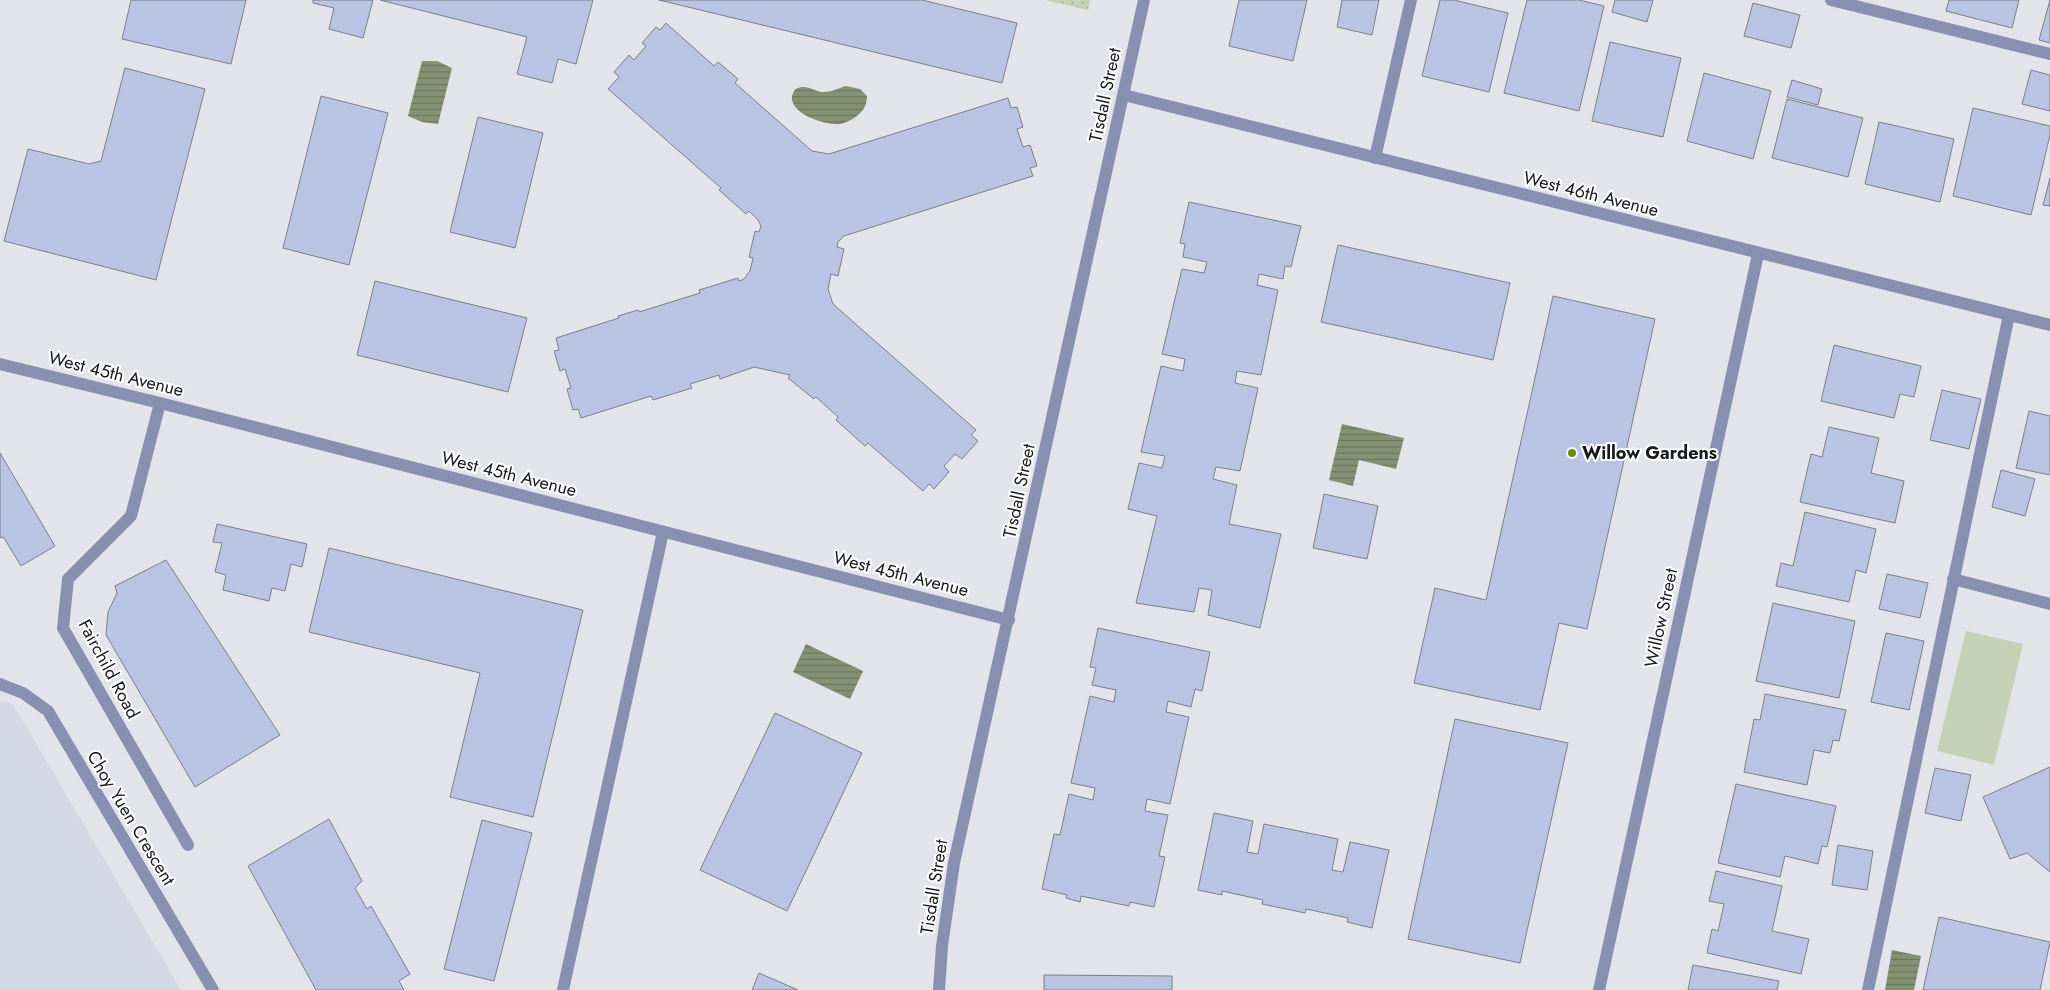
<svg xmlns="http://www.w3.org/2000/svg" width="2050" height="990" viewBox="0 0 2050 990" font-family="Jost,sans-serif">
  <style>
    .built { fill: #d4d8e5 }
    .green { fill: #c4d1b4 }
    .park { fill: url(#park-dots) }
    .water { fill: url(#water-rules) }
    .building { fill: #b9c3e4; stroke: #7d7f84 }
    .lines { fill: none; stroke-linecap: round; stroke-linejoin: round }
    .lane { stroke: #8790b0; stroke-width: 12 }
    .street { stroke: #8790b0; stroke-width: 12 }
    .poi-dot { fill: #668d1a; stroke: #fff; stroke-width: 2 }
    .labels { text-anchor: middle; dominant-baseline: central; stroke-width: 4; stroke-linejoin: round; paint-order: stroke }
    .street-label { font-size: 18px; fill: #191a1c; stroke: #fff }
    .poi-label { font-size: 18px; font-weight: bold; fill: #191a1c; stroke: #fff; text-anchor: start }
  </style>
  <defs>
    <pattern id="park-dots" width="8" height="8" patternUnits="userSpaceOnUse" patternTransform="scale(1.25)"><rect width="8" height="8" fill="#c4d1b4"/><path d="M2 2h.1M6 6h.1" fill="none" stroke="#a8b39a" stroke-width="1.8" stroke-linecap="round"/></pattern>
    <pattern id="water-rules" width="6" height="5" patternUnits="userSpaceOnUse" patternTransform="scale(1.25)"><rect width="6" height="5" fill="#849273"/><path d="M0 2.5h6" fill="none" stroke="#6b765e"/></pattern>
  </defs>
  <rect width="100%" height="100%" fill="#e2e4ea"/>
  <!-- built -->
  <path class="built" d="M 0,701 L 13,704 L 181,990 L 0,990 Z"/>
  <!-- green -->
  <path class="green" d="M 1966,631 L 2023,644 L 1994,765 L 1937,751 Z"/>
  <!-- park -->
  <path class="park" d="M 1045,0 L 1090,0 L 1088,10 Z"/>
  <!-- water -->
  <path class="water" d="M 422,61 L 437,61 L 452,68 L 438,124 L 422,122 L 408,116 Z
    M 846,86 L 860,89 L 867,96 C 867,106 863,112 854,118 C 851,120 845,123 840,124 C 827,126 789,114 792,96 C 793,93 794,89 798,88 C 807,84 815,92 824,92 C 832,92 839,88 846,86 Z
    M 1342,424 L 1404,438 L 1396,469 L 1359,460 L 1353,486 L 1329,480 Z
    M 806,644 L 863,671 L 850,699 L 793,672 Z
    M 1892,950 L 1921,956 L 1914,990 L 1885,990 Z"/>
  <!-- building -->
  <path class="building" d="M 131,0 L 246,0 L 231,64 L 122,39 Z
    M 313,0 L 373,0 L 363,38 L 329,29 L 334,8 L 313,3 Z
    M 380,0 L 593,0 L 576,64 L 558,59 L 552,83 L 517,74 L 527,37 Z
    M 659,0 L 922,0 L 1017,23 L 1002,83 Z
    M 1239,0 L 1307,0 L 1293,61 L 1229,46 Z
    M 1342,0 L 1379,0 L 1372,35 L 1337,27 Z
    M 1440,0 L 1454,0 L 1508,13 L 1489,92 L 1422,76 Z
    M 1527,0 L 1579,0 L 1604,6 L 1579,111 L 1504,93 Z
    M 1615,0 L 1653,0 L 1647,22 L 1612,12 Z
    M 1949,0 L 2019,0 L 2012,28 L 1946,11 Z
    M 2050,0 L 2050,43 L 2039,40 Z
    M 1753,3 L 1800,15 L 1791,48 L 1744,36 Z
    M 666,23 L 714,66 L 718,62 L 738,79 L 735,83 L 812,151 L 829,154 L 1008,98 L 1011,108 L 1017,107 L 1023,127 L 1017,129 L 1023,147 L 1030,145 L 1037,166 L 1030,168 L 1033,176 L 844,236 L 838,242 L 837,247 L 844,249 L 838,276 L 831,274 L 828,289 L 833,304 L 976,430 L 971,435 L 978,441 L 962,459 L 955,454 L 944,466 L 949,472 L 934,489 L 929,484 L 923,491 L 868,443 L 865,446 L 836,420 L 838,417 L 816,397 L 814,399 L 788,378 L 790,375 L 754,367 L 720,379 L 719,375 L 690,384 L 692,388 L 653,400 L 651,396 L 581,418 L 578,409 L 573,410 L 567,389 L 571,388 L 565,369 L 560,371 L 554,351 L 559,350 L 556,338 L 619,318 L 618,316 L 638,310 L 639,312 L 700,293 L 699,290 L 738,278 L 739,281 L 744,279 L 750,271 L 753,258 L 749,257 L 755,231 L 759,232 L 761,226 L 758,220 L 749,211 L 746,214 L 719,190 L 721,188 L 608,89 L 619,77 L 614,72 L 629,55 L 634,60 L 646,46 L 642,43 L 656,27 L 660,30 Z
    M 1610,42 L 1681,58 L 1663,137 L 1592,121 Z
    M 125,68 L 205,89 L 156,280 L 4,241 L 28,149 L 89,164 L 101,161 Z
    M 2031,70 L 2050,75 L 2050,111 L 2022,104 Z
    M 1704,73 L 1771,91 L 1753,159 L 1687,141 Z
    M 1792,80 L 1822,89 L 1818,105 L 1787,97 Z
    M 321,96 L 388,113 L 349,265 L 283,248 Z
    M 1787,99 L 1863,118 L 1848,177 L 1772,158 Z
    M 1973,108 L 2050,126 L 2050,135 L 2031,215 L 1953,196 Z
    M 478,117 L 543,133 L 515,248 L 450,232 Z
    M 1879,122 L 1954,139 L 1940,202 L 1865,184 Z
    M 2050,178 L 2050,206 L 2043,205 Z
    M 1189,202 L 1301,226 L 1291,267 L 1285,266 L 1283,279 L 1259,274 L 1257,285 L 1278,290 L 1261,375 L 1237,371 L 1235,383 L 1258,388 L 1240,471 L 1216,467 L 1213,479 L 1237,485 L 1229,524 L 1281,534 L 1260,628 L 1208,615 L 1212,590 L 1199,588 L 1194,612 L 1136,603 L 1157,516 L 1128,509 L 1139,463 L 1162,468 L 1165,456 L 1141,452 L 1161,366 L 1183,371 L 1185,359 L 1162,354 L 1182,269 L 1204,273 L 1207,262 L 1183,257 L 1185,244 L 1180,243 Z
    M 1338,245 L 1510,283 L 1493,360 L 1321,322 Z
    M 375,281 L 527,318 L 508,392 L 357,355 Z
    M 1553,296 L 1655,319 L 1587,629 L 1559,623 L 1540,710 L 1414,683 L 1435,588 L 1486,600 Z
    M 1834,345 L 1921,366 L 1914,397 L 1900,394 L 1894,418 L 1821,401 Z
    M 1942,390 L 1981,399 L 1969,449 L 1930,440 Z
    M 2029,411 L 2050,416 L 2050,475 L 2016,468 Z
    M 1829,427 L 1879,438 L 1871,473 L 1904,481 L 1895,523 L 1800,502 L 1811,454 L 1822,457 Z
    M 0,453 L 55,546 L 21,566 L 4,538 L 0,537 Z
    M 2001,470 L 2035,479 L 2025,516 L 1992,507 Z
    M 1324,494 L 1378,506 L 1367,559 L 1313,548 Z
    M 1805,512 L 1876,529 L 1866,573 L 1856,570 L 1849,602 L 1776,586 L 1781,563 L 1793,566 Z
    M 217,524 L 307,544 L 302,567 L 291,564 L 285,591 L 272,588 L 269,601 L 223,590 L 226,575 L 215,572 L 222,543 L 213,542 Z
    M 329,548 L 583,610 L 533,817 L 450,797 L 480,673 L 309,632 Z
    M 166,560 L 280,735 L 195,787 L 106,635 L 108,612 L 117,593 L 115,586 Z
    M 1887,574 L 1928,583 L 1920,618 L 1879,609 Z
    M 1773,603 L 1855,621 L 1839,698 L 1756,681 Z
    M 1098,628 L 1210,652 L 1202,691 L 1195,689 L 1191,707 L 1168,701 L 1166,712 L 1189,717 L 1170,804 L 1147,799 L 1145,811 L 1168,815 L 1159,856 L 1165,857 L 1154,907 L 1130,902 L 1129,906 L 1081,896 L 1080,902 L 1066,898 L 1067,895 L 1042,889 L 1054,834 L 1060,835 L 1069,794 L 1093,800 L 1095,788 L 1071,783 L 1090,696 L 1114,702 L 1116,690 L 1092,685 L 1096,668 L 1090,667 Z
    M 1886,633 L 1924,641 L 1909,710 L 1871,702 Z
    M 1765,694 L 1846,710 L 1839,741 L 1833,740 L 1830,753 L 1814,750 L 1807,785 L 1744,772 L 1754,719 L 1760,720 Z
    M 775,713 L 862,753 L 787,911 L 700,870 Z
    M 1455,719 L 1568,743 L 1520,963 L 1408,939 Z
    M 2050,767 L 2050,872 L 2027,853 L 2010,859 L 1983,797 Z
    M 1935,768 L 1971,775 L 1961,821 L 1925,813 Z
    M 1736,784 L 1836,806 L 1827,847 L 1822,846 L 1818,864 L 1785,856 L 1780,877 L 1718,863 Z
    M 1214,813 L 1253,821 L 1247,852 L 1258,854 L 1264,824 L 1338,839 L 1332,870 L 1343,872 L 1350,842 L 1389,850 L 1372,928 L 1347,922 L 1348,918 L 1306,909 L 1305,913 L 1262,904 L 1263,900 L 1222,891 L 1222,895 L 1198,890 Z
    M 329,819 L 362,881 L 355,888 L 367,909 L 371,906 L 410,974 L 399,981 L 404,990 L 316,990 L 248,866 Z
    M 482,820 L 532,833 L 494,981 L 444,969 Z
    M 1838,845 L 1873,851 L 1867,890 L 1832,885 Z
    M 1716,871 L 1782,886 L 1772,931 L 1809,939 L 1801,974 L 1707,953 L 1712,929 L 1718,931 L 1724,904 L 1709,901 Z
    M 1939,917 L 2050,942 L 2040,990 L 1923,990 Z
    M 1693,965 L 1779,981 L 1777,990 L 1688,990 Z
    M 759,973 L 798,990 L 752,990 Z
    M 1044,975 L 1172,976 L 1172,990 L 1044,990 Z"/>
  <g class="lines">
    <!-- lane -->
    <path class="lane" d="M 1831,0 L 2050,54
      M 1375,158 L 1411,0
      M 1953,579 L 2050,604
      M 563,990 L 663,532
      M 1868,990 L 2009,315"/>
    <!-- street -->
    <path class="street" d="M 1124,95 L 2050,325
      M 0,364 L 160,403 L 1009,620
      M 160,403 L 131,516 L 68,579 L 63,628 L 188,845
      M 0,684 L 23,693 L 48,711 L 213,990
      M 939,990 L 942,946 L 954,863 L 1144,0
      M 1599,990 L 1758,254"/>
  </g>
  <!-- markers -->
  <circle class="poi-dot" cx="1572" cy="453" r="5"/>
  <g class="labels">
    <!-- street labels -->
    <g class="street-label">
      <text transform="translate(1105 95) rotate(-78)">Tisdall Street</text>
      <text transform="translate(1591 194) rotate(14)">West 46th Avenue</text>
      <text transform="translate(116 374) rotate(14)">West 45th Avenue</text>
      <text transform="translate(509 474) rotate(14)">West 45th Avenue</text>
      <text transform="translate(1019 491) rotate(-78)">Tisdall Street</text>
      <text transform="translate(901 574) rotate(14)">West 45th Avenue</text>
      <text transform="translate(1661 618) rotate(-78)">Willow Street</text>
      <text transform="translate(109 669) rotate(62)">Fairchild Road</text>
      <text transform="translate(131 818) rotate(59)">Choy Yuen Crescent</text>
      <text transform="translate(934 887) rotate(-81)">Tisdall Street</text>
    </g>
    <!-- poi labels -->
    <g class="poi-label">
      <text x="1582" y="453">Willow Gardens</text>
    </g>
  </g>
</svg>
